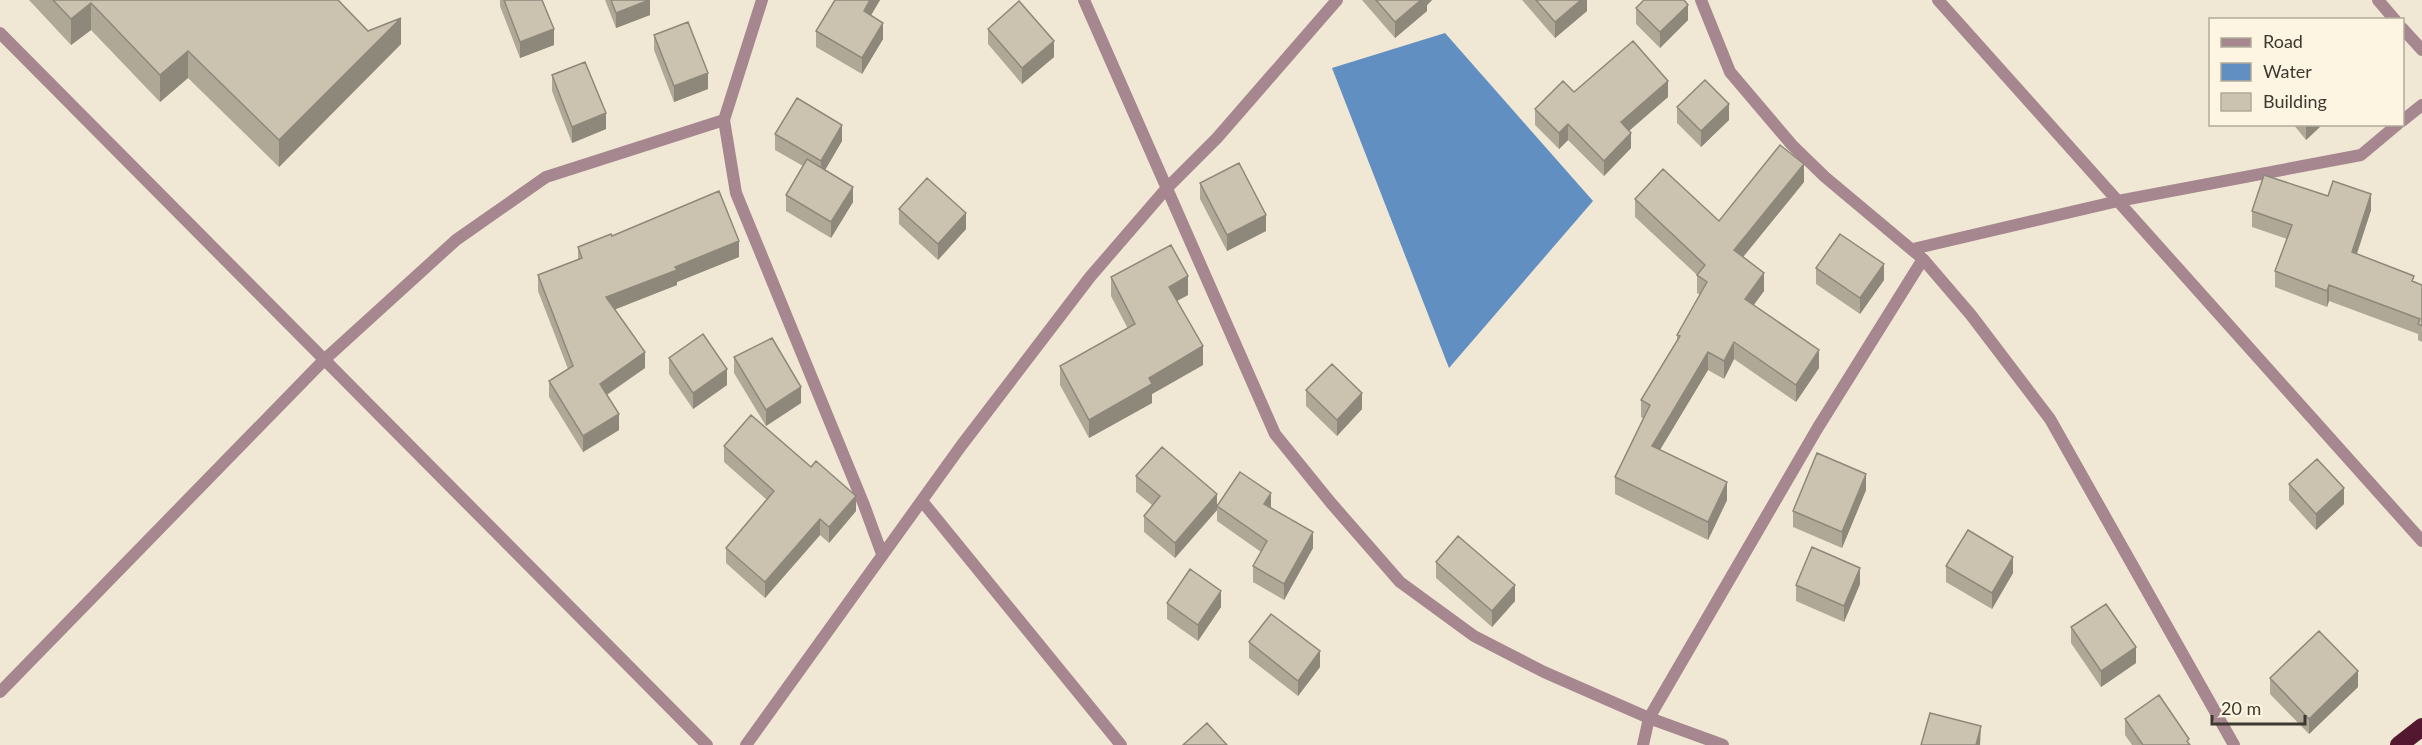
<svg xmlns="http://www.w3.org/2000/svg" width="2422" height="745" viewBox="0 0 2422 745" font-family="Lato,sans-serif">
  <style>
    .water { fill: #618fc1 }
    .lines { fill: none; stroke-linecap: round; stroke-linejoin: round }
    .street { stroke: #a6868f; stroke-width: 12 }
    .highway { stroke: #53182f; stroke-width: 18 }
    .wall { fill: #afa897 }
    .shaded-wall { fill: #8e887b }
    .building { fill: #cbc3b0; stroke: #8e887b; stroke-width: 1.5 }
  </style>
  <rect width="100%" height="100%" fill="#f0e8d4"/>
  <!-- water -->
  <path class="water" d="M 1445,33 L 1593,201 L 1449,368 L 1332,68 Z"/>
  <g class="lines">
    <!-- street -->
    <path class="street" d="M 762,0 L 724,120 L 736,193 L 864,505 L 882,554
      M 1084,0 L 1275,434 L 1331,503 L 1400,582 L 1474,636 L 1544,672 L 1649,718 L 1723,745
      M 1701,0 L 1730,72 L 1792,145 L 1825,177 L 1923,259 L 1971,315 L 2050,419 L 2234,745
      M 1938,0 L 2422,541
      M 2378,0 L 2395,20
      M 2402,28 L 2422,50
      M 0,33 L 707,745
      M 2402,121 L 2422,105
      M 1913,249 L 2118,201 L 2361,155 L 2398,124
      M 922,501 L 1121,745
      M 0,692 L 324,360 L 456,240 L 546,177 L 724,120
      M 746,745 L 961,446 L 1090,277 L 1166,189 L 1217,138 L 1337,0
      M 1643,745 L 1649,718 L 1817,429 L 1923,259"/>
    <!-- highway -->
    <path class="highway" d="M 2399,745 L 2422,727"/>
  </g>
  <!-- wall -->
  <path class="wall" d="M 29,0 L 338,0 L 368,31 L 401,44 L 279,167 L 188,78 L 160,102 L 91,30 L 71,45 Z
    M 500,0 L 542,0 L 554,45 L 520,58 L 500,6 Z
    M 605,0 L 650,0 L 650,15 L 616,28 Z
    M 835,0 L 880,0 L 871,15 L 883,39 L 862,74 L 816,47 L 816,31 Z
    M 1362,0 L 1432,0 L 1427,5 L 1427,11 L 1395,38 Z
    M 1522,0 L 1587,0 L 1587,11 L 1555,38 Z
    M 1636,8 L 1688,20 L 1660,48 L 1636,24 Z
    M 988,29 L 1054,57 L 1022,84 L 988,44 Z
    M 654,35 L 708,89 L 674,102 L 654,50 Z
    M 552,75 L 606,129 L 572,143 L 552,91 Z
    M 1574,92 L 1668,97 L 1629,130 L 1631,148 L 1604,176 L 1568,140 L 1559,149 L 1535,125 L 1535,109 Z
    M 1677,107 L 1729,120 L 1701,147 L 1677,123 Z
    M 2293,124 L 2323,124 L 2306,140 Z
    M 775,134 L 842,141 L 825,170 L 853,202 L 831,238 L 786,211 L 786,195 L 803,166 L 775,150 Z
    M 1804,182 L 1743,257 L 1764,291 L 1754,305 L 1819,368 L 1796,402 L 1734,359 L 1724,379 L 1708,370 L 1660,450 L 1727,500 L 1708,540 L 1615,494 L 1615,477 L 1644,419 L 1641,417 L 1641,400 L 1677,341 L 1677,335 L 1700,295 L 1697,293 L 1697,275 L 1635,217 L 1635,199 L 1719,221 Z
    M 1200,183 L 1266,231 L 1227,251 L 1200,199 Z
    M 899,209 L 966,229 L 938,260 L 899,224 Z
    M 2371,210 L 2357,254 L 2422,285 L 2422,342 L 2418,340 L 2418,334 L 2329,301 L 2327,307 L 2275,287 L 2275,271 L 2287,239 L 2252,227 L 2252,211 Z
    M 612,236 L 739,257 L 677,282 L 677,285 L 615,309 L 645,368 L 607,395 L 619,430 L 583,452 L 549,397 L 549,381 L 568,369 L 538,291 L 538,275 L 578,260 L 578,247 Z
    M 1816,268 L 1884,280 L 1860,314 L 1816,284 Z
    M 1111,277 L 1188,295 L 1177,301 L 1203,365 L 1152,394 L 1152,403 L 1089,438 L 1060,385 L 1060,366 L 1128,329 L 1111,296 Z
    M 734,357 L 801,403 L 766,426 L 734,373 Z
    M 669,358 L 727,385 L 693,409 L 669,374 Z
    M 1306,390 L 1362,409 L 1337,436 L 1306,406 Z
    M 724,446 L 856,511 L 829,543 L 820,535 L 765,598 L 726,563 L 726,548 L 767,500 L 724,462 Z
    M 1136,476 L 1217,510 L 1175,558 L 1144,532 L 1144,516 L 1152,505 L 1136,492 Z
    M 2289,484 L 2344,504 L 2316,530 L 2289,500 Z
    M 1866,490 L 1842,548 L 1793,527 L 1793,511 Z
    M 1217,506 L 1271,508 L 1313,548 L 1284,600 L 1253,582 L 1253,566 L 1261,552 L 1217,521 Z
    M 1436,562 L 1515,601 L 1492,627 L 1436,578 Z
    M 1946,566 L 2013,573 L 1992,609 L 1946,582 Z
    M 1860,584 L 1844,622 L 1796,601 L 1796,585 Z
    M 1167,603 L 1221,607 L 1198,641 L 1167,619 Z
    M 2071,627 L 2136,663 L 2101,687 L 2071,643 Z
    M 1249,642 L 1320,667 L 1298,696 L 1249,658 Z
    M 2270,678 L 2358,687 L 2309,734 L 2270,694 Z
    M 2125,719 L 2189,744 L 2190,745 L 2132,745 L 2125,735 Z"/>
  <!-- shaded-wall -->
  <path class="shaded-wall" d="M 650,0 L 650,15 L 616,28 L 616,13 Z
    M 870,0 L 880,0 L 864,27 L 864,11 Z
    M 1421,0 L 1432,0 L 1427,5 L 1427,11 L 1395,38 L 1395,22 Z
    M 1581,0 L 1587,0 L 1587,11 L 1555,38 L 1555,22 Z
    M 91,3 L 91,30 L 71,45 L 71,19 Z
    M 1688,5 L 1688,20 L 1660,48 L 1660,32 Z
    M 401,18 L 401,44 L 279,167 L 279,140 Z
    M 883,23 L 883,39 L 862,74 L 862,58 Z
    M 554,29 L 554,45 L 520,58 L 520,42 Z
    M 1054,41 L 1054,57 L 1022,84 L 1022,68 Z
    M 188,51 L 188,78 L 160,102 L 160,75 Z
    M 708,73 L 708,89 L 674,102 L 674,86 Z
    M 1668,81 L 1668,97 L 1621,138 L 1621,122 Z
    M 1729,104 L 1729,120 L 1701,147 L 1701,131 Z
    M 606,113 L 606,129 L 572,143 L 572,127 Z
    M 1568,124 L 1568,140 L 1559,149 L 1559,133 Z
    M 2306,124 L 2323,124 L 2306,140 Z
    M 842,125 L 842,141 L 821,177 L 821,161 Z
    M 1631,133 L 1631,148 L 1604,176 L 1604,161 Z
    M 1804,164 L 1804,182 L 1734,268 L 1734,250 Z
    M 853,187 L 853,202 L 831,238 L 831,222 Z
    M 2371,194 L 2371,210 L 2352,268 L 2352,252 Z
    M 966,213 L 966,229 L 938,260 L 938,244 Z
    M 1266,215 L 1266,231 L 1227,251 L 1227,235 Z
    M 739,241 L 739,257 L 677,282 L 677,285 L 606,313 L 606,297 L 675,267 Z
    M 1884,264 L 1884,280 L 1860,314 L 1860,298 Z
    M 1764,273 L 1764,291 L 1745,316 L 1745,299 Z
    M 1188,276 L 1188,295 L 1169,305 L 1169,287 Z
    M 2329,285 L 2329,301 L 2327,307 L 2327,291 Z
    M 1734,342 L 1734,359 L 1724,379 L 1724,361 Z
    M 1203,346 L 1203,365 L 1152,394 L 1152,403 L 1089,438 L 1089,420 L 1149,378 Z
    M 1819,350 L 1819,368 L 1796,402 L 1796,385 Z
    M 645,352 L 645,368 L 600,399 L 600,384 Z
    M 1708,352 L 1708,370 L 1652,463 L 1652,446 Z
    M 727,369 L 727,385 L 693,409 L 693,393 Z
    M 801,387 L 801,403 L 766,426 L 766,410 Z
    M 1362,393 L 1362,409 L 1337,436 L 1337,420 Z
    M 619,414 L 619,430 L 583,452 L 583,436 Z
    M 1866,474 L 1866,490 L 1842,548 L 1842,532 Z
    M 1727,482 L 1727,500 L 1708,540 L 1708,522 Z
    M 2344,488 L 2344,504 L 2316,530 L 2316,514 Z
    M 1271,493 L 1271,509 L 1264,504 Z
    M 1217,494 L 1217,510 L 1175,558 L 1175,543 Z
    M 856,496 L 856,511 L 829,543 L 829,527 Z
    M 820,519 L 820,535 L 765,598 L 765,582 Z
    M 1313,532 L 1313,548 L 1284,600 L 1284,584 Z
    M 2013,557 L 2013,573 L 1992,609 L 1992,593 Z
    M 1860,568 L 1860,584 L 1844,622 L 1844,606 Z
    M 1515,585 L 1515,601 L 1492,627 L 1492,611 Z
    M 1221,591 L 1221,607 L 1198,641 L 1198,625 Z
    M 2136,647 L 2136,663 L 2101,687 L 2101,671 Z
    M 1320,651 L 1320,667 L 1298,696 L 1298,681 Z
    M 2358,671 L 2358,687 L 2309,734 L 2309,719 Z
    M 1981,726 L 1980,745 L 1976,745 Z"/>
  <!-- building -->
  <path class="building" d="M 53,0 L 338,0 L 368,31 L 401,18 L 279,140 L 188,51 L 160,75 L 91,3 L 71,19 Z
    M 504,0 L 542,0 L 554,29 L 520,42 Z
    M 611,0 L 649,0 L 616,13 Z
    M 835,0 L 870,0 L 864,11 L 883,23 L 862,58 L 816,31 Z
    M 1376,0 L 1421,0 L 1395,22 Z
    M 1536,0 L 1581,0 L 1555,22 Z
    M 1644,0 L 1684,0 L 1688,5 L 1660,32 L 1636,8 Z
    M 1019,1 L 1054,41 L 1022,68 L 988,29 Z
    M 688,22 L 708,73 L 674,86 L 654,35 Z
    M 1633,41 L 1668,81 L 1621,122 L 1631,133 L 1604,161 L 1568,124 L 1559,133 L 1535,109 L 1563,81 L 1574,92 Z
    M 585,62 L 606,113 L 572,127 L 552,75 Z
    M 1705,80 L 1729,104 L 1701,131 L 1677,107 Z
    M 797,98 L 842,125 L 821,161 L 775,134 Z
    M 1780,145 L 1804,164 L 1734,250 L 1764,273 L 1745,299 L 1819,350 L 1796,385 L 1734,342 L 1724,361 L 1708,352 L 1652,446 L 1727,482 L 1708,522 L 1615,477 L 1650,405 L 1641,400 L 1680,336 L 1677,335 L 1707,282 L 1697,275 L 1705,265 L 1635,199 L 1663,169 L 1719,221 Z
    M 807,159 L 853,187 L 831,222 L 786,195 Z
    M 1239,163 L 1266,215 L 1227,235 L 1200,183 Z
    M 2264,175 L 2328,196 L 2333,181 L 2371,194 L 2352,252 L 2414,276 L 2412,281 L 2422,285 L 2422,326 L 2418,324 L 2420,319 L 2329,285 L 2327,291 L 2275,271 L 2292,225 L 2252,211 Z
    M 927,178 L 966,213 L 938,244 L 899,209 Z
    M 719,191 L 739,241 L 675,267 L 677,270 L 606,297 L 645,352 L 600,384 L 619,414 L 583,436 L 549,381 L 573,366 L 538,275 L 582,258 L 578,247 L 611,234 L 612,236 Z
    M 1840,234 L 1884,264 L 1860,298 L 1816,268 Z
    M 1171,245 L 1188,276 L 1169,287 L 1203,346 L 1149,378 L 1152,384 L 1089,420 L 1060,366 L 1135,324 L 1111,277 Z
    M 703,334 L 727,369 L 693,393 L 669,358 Z
    M 772,338 L 801,387 L 766,410 L 734,357 Z
    M 1332,364 L 1362,393 L 1337,420 L 1306,390 Z
    M 751,415 L 811,467 L 816,461 L 856,496 L 829,527 L 820,519 L 765,582 L 726,548 L 774,491 L 724,446 Z
    M 1162,447 L 1217,494 L 1175,543 L 1144,516 L 1160,496 L 1136,476 Z
    M 1817,453 L 1866,474 L 1842,532 L 1793,511 Z
    M 2317,459 L 2344,488 L 2316,514 L 2289,484 Z
    M 1240,472 L 1271,493 L 1264,504 L 1313,532 L 1284,584 L 1253,566 L 1267,541 L 1217,506 Z
    M 1968,530 L 2013,557 L 1992,593 L 1946,566 Z
    M 1458,536 L 1515,585 L 1492,611 L 1436,562 Z
    M 1812,547 L 1860,568 L 1844,606 L 1796,585 Z
    M 1190,569 L 1221,591 L 1198,625 L 1167,603 Z
    M 2106,604 L 2136,647 L 2101,671 L 2071,627 Z
    M 1271,614 L 1320,651 L 1298,681 L 1249,642 Z
    M 2319,631 L 2358,671 L 2309,719 L 2270,678 Z
    M 2159,695 L 2189,739 L 2187,741 L 2190,745 L 2143,745 L 2125,719 Z
    M 1930,713 L 1981,726 L 1976,745 L 1921,745 Z
    M 1207,723 L 1227,745 L 1183,745 Z"/>
  <!-- legend -->
  <rect x="2209" y="18" width="195" height="108" fill="#fdf5e1" stroke="#b0aa9b" stroke-width="1.5"/>
  <rect x="2221" y="38" width="30" height="9" fill="#a6868f" stroke="#b0aa9b" stroke-width="1.5"/>
  <text x="2263" y="48" font-size="18" fill="#3d3931">Road</text>
  <rect x="2221" y="63" width="30" height="18" fill="#618fc1" stroke="#b0aa9b" stroke-width="1.5"/>
  <text x="2263" y="78" font-size="18" fill="#3d3931">Water</text>
  <rect x="2221" y="93" width="30" height="18" fill="#cbc3b0" stroke="#b0aa9b" stroke-width="1.5"/>
  <text x="2263" y="108" font-size="18" fill="#3d3931">Building</text>
  <!-- scale -->
  <path d="M2212 715v9h93v-9" fill="none" stroke="#3d3931" stroke-width="3"/>
  <text x="2221" y="715" font-size="18" fill="#3d3931" stroke="#fdf5e1" stroke-width="4.5" paint-order="stroke">20 m</text>
</svg>
